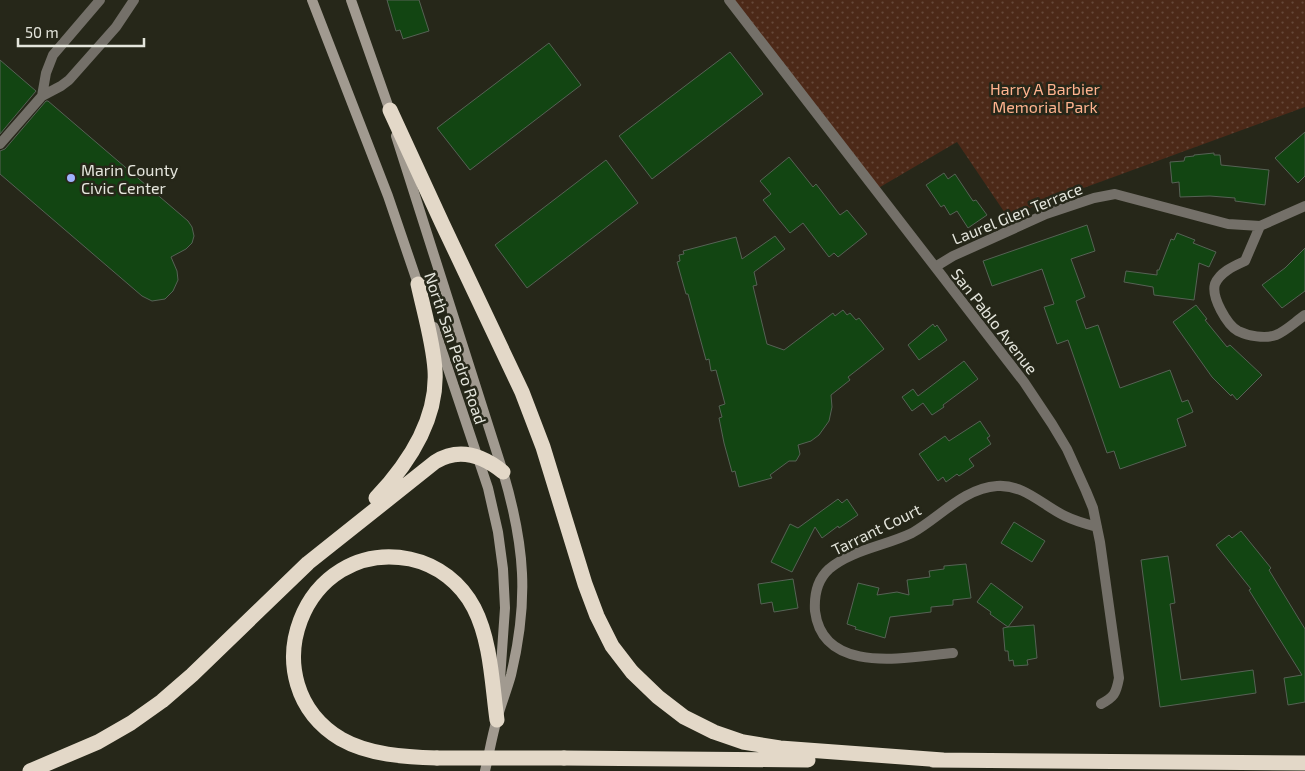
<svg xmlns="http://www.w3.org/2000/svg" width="1305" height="771" viewBox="0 0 1305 771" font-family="'Exo 2',sans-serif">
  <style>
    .park { fill: url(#park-dots) }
    .building { fill: #124512; stroke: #566255 }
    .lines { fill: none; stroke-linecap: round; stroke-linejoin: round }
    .street { stroke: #747069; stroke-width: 10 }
    .secondary { stroke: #a19a90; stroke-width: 10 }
    .highway { stroke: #e3d8c8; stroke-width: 15 }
    .highway-bridge { stroke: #e3d8c8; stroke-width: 15 }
    .poi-dot { fill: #a0b3fd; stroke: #262719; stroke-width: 2 }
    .labels { text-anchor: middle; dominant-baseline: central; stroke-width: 5; stroke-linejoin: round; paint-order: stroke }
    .park-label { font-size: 16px; fill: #ffb38f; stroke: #262719 }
    .poi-label { font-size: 16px; fill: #e4e5dc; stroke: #262719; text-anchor: start }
    .street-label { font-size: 16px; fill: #e4e5dc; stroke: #262719 }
  </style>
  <defs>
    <pattern id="park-dots" width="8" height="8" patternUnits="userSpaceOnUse" patternTransform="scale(1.25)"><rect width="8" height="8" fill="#4c2918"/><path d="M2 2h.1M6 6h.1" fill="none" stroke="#664839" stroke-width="1.8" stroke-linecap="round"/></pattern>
  </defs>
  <rect width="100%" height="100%" fill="#262719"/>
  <!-- park -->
  <path class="park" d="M 729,0 L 1305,0 L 1305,107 L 1007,216 L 957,142 L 875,190 Z"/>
  <!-- building -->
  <path class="building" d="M 387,0 L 419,0 L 429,31 L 403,39 L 400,30 L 396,31 Z
    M 549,43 L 581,85 L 470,170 L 437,128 Z
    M 730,52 L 763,94 L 652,179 L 619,136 Z
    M 0,60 L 36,91 L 0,134 Z
    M 46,101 L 48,101 L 188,221 L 192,227 L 194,236 L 192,243 L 186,249 L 171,257 L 177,271 L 178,280 L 173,291 L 165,299 L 152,301 L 142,296 L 0,174 L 0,151 L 5,149 Z
    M 1305,132 L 1305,176 L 1298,183 L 1275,158 Z
    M 1214,153 L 1214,155 L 1220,155 L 1221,165 L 1269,170 L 1265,205 L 1235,201 L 1235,198 L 1210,196 L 1180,197 L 1179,182 L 1172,183 L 1170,162 L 1184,161 L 1185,157 L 1194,156 L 1194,155 Z
    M 789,157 L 813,187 L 816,184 L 840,215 L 847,210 L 867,234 L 838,257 L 834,253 L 829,257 L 803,223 L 790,233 L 763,200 L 771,194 L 760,181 Z
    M 606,160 L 638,203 L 527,288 L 495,245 Z
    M 944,173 L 948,179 L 955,174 L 973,201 L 976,200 L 987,215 L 968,228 L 957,211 L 950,215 L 944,205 L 941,207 L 926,185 Z
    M 1087,225 L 1095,251 L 1071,259 L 1085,297 L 1076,301 L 1086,329 L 1098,325 L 1120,388 L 1170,370 L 1182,402 L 1188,400 L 1193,412 L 1177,419 L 1186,446 L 1120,469 L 1114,451 L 1107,453 L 1068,340 L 1057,344 L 1044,307 L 1054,304 L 1042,269 L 992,286 L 983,261 Z
    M 1177,233 L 1195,240 L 1193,243 L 1216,252 L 1209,267 L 1199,263 L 1194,300 L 1154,295 L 1153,287 L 1124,282 L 1126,271 L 1157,275 L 1157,270 L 1159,270 L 1171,239 L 1174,240 Z
    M 775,236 L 785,249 L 754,272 L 757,285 L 753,286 L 767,344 L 784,350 L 833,313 L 835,316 L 843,310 L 847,315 L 850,313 L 856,320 L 859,318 L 884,349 L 848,377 L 850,380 L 831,395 L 832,407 L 829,421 L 819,435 L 811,441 L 798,445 L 800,454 L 796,461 L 789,461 L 770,475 L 772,478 L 739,487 L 735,471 L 732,472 L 724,443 L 719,418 L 722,417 L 719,406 L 725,404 L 716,370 L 711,371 L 709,359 L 706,360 L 688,294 L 686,294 L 677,262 L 680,261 L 679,255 L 684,254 L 683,251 L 736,237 L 742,259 Z
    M 1305,248 L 1305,291 L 1282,308 L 1262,285 L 1285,268 Z
    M 1196,305 L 1207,319 L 1205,320 L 1227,347 L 1230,345 L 1262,375 L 1237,400 L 1232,394 L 1231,396 L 1212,377 L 1173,322 Z
    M 933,324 L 935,327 L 937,325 L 947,340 L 919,360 L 908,345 Z
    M 964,361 L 978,379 L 943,405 L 944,407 L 932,415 L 923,403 L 912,411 L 902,397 L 913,389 L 918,396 Z
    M 980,421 L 990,436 L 987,438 L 991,444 L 969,459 L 974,466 L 959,476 L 957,474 L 946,482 L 943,477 L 938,481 L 919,454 L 945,436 L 949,441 Z
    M 838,499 L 842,503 L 847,499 L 858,515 L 839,528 L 838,526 L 822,538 L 815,527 L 792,572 L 771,562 L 790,524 L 798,528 Z
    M 1014,522 L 1045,541 L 1032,562 L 1001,543 Z
    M 1241,531 L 1271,568 L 1269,570 L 1305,629 L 1305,702 L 1288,705 L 1284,678 L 1302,675 L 1249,590 L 1251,589 L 1216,545 L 1229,535 L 1232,538 Z
    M 1168,556 L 1175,603 L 1170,604 L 1181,680 L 1253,670 L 1256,693 L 1160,707 L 1141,560 Z
    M 966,564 L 971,598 L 953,600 L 953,605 L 931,607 L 931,612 L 890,617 L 885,638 L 855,629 L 856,627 L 847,624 L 858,583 L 879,588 L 877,595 L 897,592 L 909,595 L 907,580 L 930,577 L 929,571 L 944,569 L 944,566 Z
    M 793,579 L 798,608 L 774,612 L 772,602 L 761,604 L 758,584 Z
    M 991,583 L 1023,607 L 1008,627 L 1034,625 L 1037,658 L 1027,660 L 1028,665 L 1014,666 L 1013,660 L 1009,661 L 1008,651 L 1005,651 L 1003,628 L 1008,627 L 990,614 L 991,612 L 977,602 Z"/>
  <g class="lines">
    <!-- street -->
    <path class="street" d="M 729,0 L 1024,382 L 1052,424 L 1067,449 L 1086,491 L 1093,508 L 1100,542 L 1119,678 C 1116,694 1114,697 1101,704
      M 42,96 L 46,73 L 53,55 L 100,0
      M 0,144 L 42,96 L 61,86 L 69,80 L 116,27 L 134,0
      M 1305,206 L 1260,226 L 1245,261 C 1234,266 1220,272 1215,284 C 1211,297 1227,325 1238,331 C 1248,336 1265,339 1276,335 C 1286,331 1296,321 1305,315
      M 935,267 L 953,256 L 1046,214 L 1094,198 L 1115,194 L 1228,224 L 1260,226
      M 953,653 C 907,657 823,676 815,611 C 814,595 817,580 829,569 C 851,550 885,546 912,533 C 939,518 964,488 997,486 C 1024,484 1042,505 1065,516 C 1075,521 1086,524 1097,527"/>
    <!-- secondary -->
    <path class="secondary" d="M 312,0 L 388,196 L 420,290
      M 351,0 L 391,114
      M 396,136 L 503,472 C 525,546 529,600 511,675 C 507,690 501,704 497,719 C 492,736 489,754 485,771
      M 434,327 L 488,488 L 498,532 L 503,569 L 505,608 L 499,694"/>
    <!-- highway -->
    <path class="highway" d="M 390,110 L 442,223 L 522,392 L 543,447 L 585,584 L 597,616 L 612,646 L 632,672 L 658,697 L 684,717 L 714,732 L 743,742 L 780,748 L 943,760
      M 376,498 C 408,464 438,419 435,370 C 433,341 424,312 418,284
      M 437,758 C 405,757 369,755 341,739 C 248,683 303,538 410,559 C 438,565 461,583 474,608 C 491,641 492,684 497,720
      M 564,758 L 808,760
      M 933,760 L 1305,763
      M 30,771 L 98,742 L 131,723 L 162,701 L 192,675 L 308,563 L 435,462 C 459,447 482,455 503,472"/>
    <!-- highway-bridge -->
    <path class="highway-bridge" d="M 437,758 L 564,758"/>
  </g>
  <!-- markers -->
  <circle class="poi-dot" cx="71" cy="178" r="5"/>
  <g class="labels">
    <!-- park labels -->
    <g class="park-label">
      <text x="1045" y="88">Harry A Barbier<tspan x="1045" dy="18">Memorial Park</tspan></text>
    </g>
    <!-- poi labels -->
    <g class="poi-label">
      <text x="81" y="169">Marin County<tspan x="81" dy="18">Civic Center</tspan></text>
    </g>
    <!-- street labels -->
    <g class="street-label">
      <text transform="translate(1017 213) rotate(-22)">Laurel Glen Terrace</text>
      <text transform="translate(995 321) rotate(52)">San Pablo Avenue</text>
      <text transform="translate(456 348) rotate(71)">North San Pedro Road</text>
      <text transform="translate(876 529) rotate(-26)">Tarrant Court</text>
    </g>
  </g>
  <!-- scale -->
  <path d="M18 38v8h126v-8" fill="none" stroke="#e4e5dc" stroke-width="2.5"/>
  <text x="25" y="38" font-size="15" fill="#e4e5dc" stroke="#262719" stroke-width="4" paint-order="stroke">50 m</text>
</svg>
